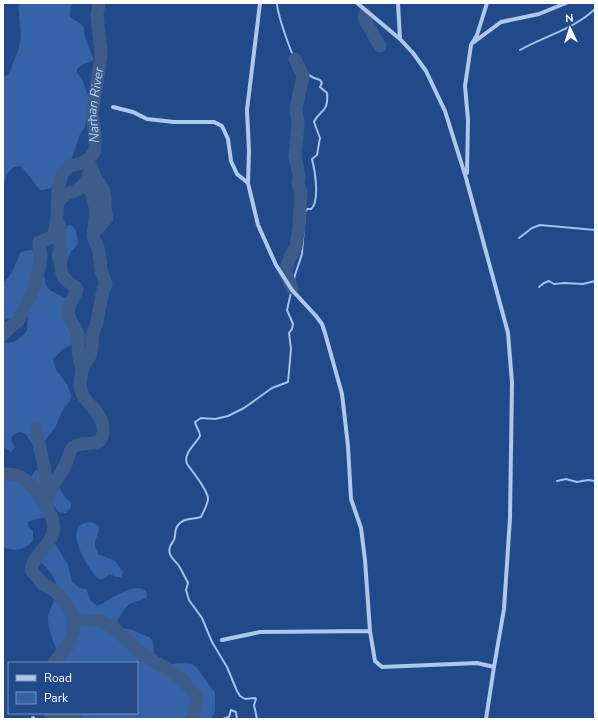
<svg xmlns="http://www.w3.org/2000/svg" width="598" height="722" viewBox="0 0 598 722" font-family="'Nunito Sans',sans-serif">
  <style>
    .green { fill: #3663a7 }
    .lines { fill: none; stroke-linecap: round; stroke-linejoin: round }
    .stream { stroke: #a2c1ec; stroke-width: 2 }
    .river { stroke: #3e5c8a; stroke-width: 13 }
    .street { stroke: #aec7ea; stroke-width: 4 }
    .labels { text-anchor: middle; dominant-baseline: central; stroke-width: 3; stroke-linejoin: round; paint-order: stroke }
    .water-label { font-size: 13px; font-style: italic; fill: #bad1f2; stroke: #224a8a }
  </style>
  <rect width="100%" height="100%" fill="#224a8a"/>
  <!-- green -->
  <path class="green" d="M 18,3 L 74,3 C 70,7 69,11 70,17 L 81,24 L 84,28 L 85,38 L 93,58 L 93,61 L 83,64 L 77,69 L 77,73 L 82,79 L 89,98 L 85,127 L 80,134 L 71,161 L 63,168 L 57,183 L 54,187 L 44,190 L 40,190 L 22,167 L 19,166 L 12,168 L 7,174 L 3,186 L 3,77 L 9,74 L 19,48 L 21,36 Z
    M 69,225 C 77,226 77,236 78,244 L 71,251 L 66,264 L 55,265 L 52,258 L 52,252 L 60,246 L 62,240 L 64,227 Z
    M 30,250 L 37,252 L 39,255 L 39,261 L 33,284 L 27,300 L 17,316 L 5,320 L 5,328 L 3,332 L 3,283 L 7,279 L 13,270 L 20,253 L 24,251 Z
    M 40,276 L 44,276 C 45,279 45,283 46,285 C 52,298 72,290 72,317 C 73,321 70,325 70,329 C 71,336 74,339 71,345 L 63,349 L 53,359 L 56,370 L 67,384 L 71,395 L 70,401 L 62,411 L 55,428 L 46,439 L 42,451 L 37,452 L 26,434 L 19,432 L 12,436 L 11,440 L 15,447 L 11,452 L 3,446 L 3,342 C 16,345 18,339 27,331 L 28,306 Z
    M 39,469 C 42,474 42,484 41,490 L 39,492 C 28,487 29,471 39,469 Z
    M 3,478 L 21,481 L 44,507 L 46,515 L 45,517 L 29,521 C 26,526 29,528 33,531 L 33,540 C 25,550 15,552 3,547 Z
    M 56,486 L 59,487 L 64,496 L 71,503 L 71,507 L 66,513 L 59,512 L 49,500 L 49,498 L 51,489 Z
    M 90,522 C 107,525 95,535 95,544 C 95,547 97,551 98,554 L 115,561 L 123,572 L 121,577 L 116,577 L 110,574 L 103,579 L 98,579 C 88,568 60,525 90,522 Z
    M 46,541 L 50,541 L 54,542 L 68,565 L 72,582 L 80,588 L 86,589 L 91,601 L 97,606 C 108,602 135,580 146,591 L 147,595 L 146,598 C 133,604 130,600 122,613 C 120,617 118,617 117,622 L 123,628 L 132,630 L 149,637 L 153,641 L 154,655 L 158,663 L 168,665 L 179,663 L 192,664 L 197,668 L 215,693 L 215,711 L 211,719 L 81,719 L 78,715 L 73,713 L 137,713 L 137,663 L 62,663 C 57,648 47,632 48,616 C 49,611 52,606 54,601 C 61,582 53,575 40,561 Z"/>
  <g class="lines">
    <!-- stream -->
    <path class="stream" d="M 520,50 C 545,36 574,29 595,9
      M 519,238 L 532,228 L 540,225 L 595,230
      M 539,287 L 544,283 L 549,281 L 554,284 L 564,283 L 583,284 L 595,281
      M 557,481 L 566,479 L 577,482 L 588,480 L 595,481
      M 223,719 L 229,717 L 231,710 L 236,712 L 237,719
      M 257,719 L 254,705 L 256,699 L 255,698 L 245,699 L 240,696 L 237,691 L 227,667 L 212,642 L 202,618 L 189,600 L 186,590 L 188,583 C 185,577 182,571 179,566 C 175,560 167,556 170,547 C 171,543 175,541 175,536 C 175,530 176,524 183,521 C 189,518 195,519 201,517 C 203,513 208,503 208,499 C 208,490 193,472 187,464 C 183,453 195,445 200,436 C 200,430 196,428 195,422 L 201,418 L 215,419 L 228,416 L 244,408 L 272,388 L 288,382 L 291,349 L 289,333 L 292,329 L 293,324 L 287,310 L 295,275 L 302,254 L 305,212 L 307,209 L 311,209 C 320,202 315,170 312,159 L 317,155 L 320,138 L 314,122 C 320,109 329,113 327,93 L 320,87 L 322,83 L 320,80 C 312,78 304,72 299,66 C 292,58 277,13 277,3"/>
    <!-- river -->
    <g class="river">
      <path d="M 365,14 L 364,16 L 365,20 L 380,46"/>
      <path d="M 92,168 C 94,180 101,182 104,192 C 106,200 104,210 107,218 L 94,232"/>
      <path d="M 57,205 C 65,188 74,196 82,186 C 86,183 88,176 90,172"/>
      <path d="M 292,288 L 285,272 L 291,255 L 296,247 L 299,226 L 301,192 L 298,184 L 299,176 L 295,156 L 298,125 L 296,108 L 303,76 L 295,59"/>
      <path id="s1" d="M 3,335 L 10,327 L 18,321 L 33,290 L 39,269 L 41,255 L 39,248 L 39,242 L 52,237 L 54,234 L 57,216 L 58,189 L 62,174 L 69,166 L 82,163 L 89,159 L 95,151 L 95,135 L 92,113 L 99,71 L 101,53 L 97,15 L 99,3"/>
      <path d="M 82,368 L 90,356 L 92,348 L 92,336 L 97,322 L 103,290 L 106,284 L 101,270 L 99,251 L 93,236 L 96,210 L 89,184 L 89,173"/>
      <path d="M 36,428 C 39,451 48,472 47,495"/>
      <path d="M 3,474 C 9,474 16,474 21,477 C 35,485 58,518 53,534 C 48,547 33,556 31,570 L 43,584 L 55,591 L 67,605 L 74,618 L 73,631 L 68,646 L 54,663"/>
      <path d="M 45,504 C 48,487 61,478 67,461 C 69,456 70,448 75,446 C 85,440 101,449 103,433 C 105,412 87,407 81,391 C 79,383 81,378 82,370 C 82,366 80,362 79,358 C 77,351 79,342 78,334 C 77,326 68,320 68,312 C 68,304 75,297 77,289 C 73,284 66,282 63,276 C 59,270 60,239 60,230 L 59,224"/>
      <path d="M 74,618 C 84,623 93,619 101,621 C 117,627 131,646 145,656 C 167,670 183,674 197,699 L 192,719"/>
      <path d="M 50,713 L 71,716 L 76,719"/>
    </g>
    <!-- street -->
    <path class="street" d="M 260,3 L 247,110 L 249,151 L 248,183 L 258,225 L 276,265 L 292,290 L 316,316 L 322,324 L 325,333 L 342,394 L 348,446 L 351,499 L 361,528 L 365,560 L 370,631 L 375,661 L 382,667 L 477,663 L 494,667 L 486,719
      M 357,3 L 400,39 L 413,53 L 426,71 L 445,111 L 466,178 L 508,333 L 512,383 L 510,518 L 504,609 L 494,667
      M 398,3 L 400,39
      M 474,42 L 501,22 L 539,14 L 566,3
      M 113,107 L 133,112 L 147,119 L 174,122 L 214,122 L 222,126 L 228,139 L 231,161 L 237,174 L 248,183
      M 467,173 L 468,120 L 465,86 L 471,45 L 477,35 L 487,3
      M 222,640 L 260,632 L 370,631
      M 33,718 L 33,719"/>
  </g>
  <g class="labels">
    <!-- water labels -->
    <g class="water-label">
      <text stroke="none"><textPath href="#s1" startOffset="271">Narhan River</textPath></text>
    </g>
  </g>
  <!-- border -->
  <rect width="598" height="722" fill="none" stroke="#ffffff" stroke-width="8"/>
  <!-- legend -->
  <rect x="8" y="662" width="130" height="52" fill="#224a8a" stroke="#7a92b9"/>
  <rect x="16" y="675" width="20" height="6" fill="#aec7ea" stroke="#7a92b9"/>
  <text x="44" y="682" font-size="12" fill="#ffffff">Road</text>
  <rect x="16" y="692" width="20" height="12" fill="#3663a7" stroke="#7a92b9"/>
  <text x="44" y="702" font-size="12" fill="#ffffff">Park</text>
  <!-- north arrow -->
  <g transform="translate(570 28) rotate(356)" stroke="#224a8a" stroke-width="3" paint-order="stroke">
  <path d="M0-3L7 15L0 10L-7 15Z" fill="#ffffff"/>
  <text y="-6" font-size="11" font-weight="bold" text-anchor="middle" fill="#ffffff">N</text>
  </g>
</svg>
